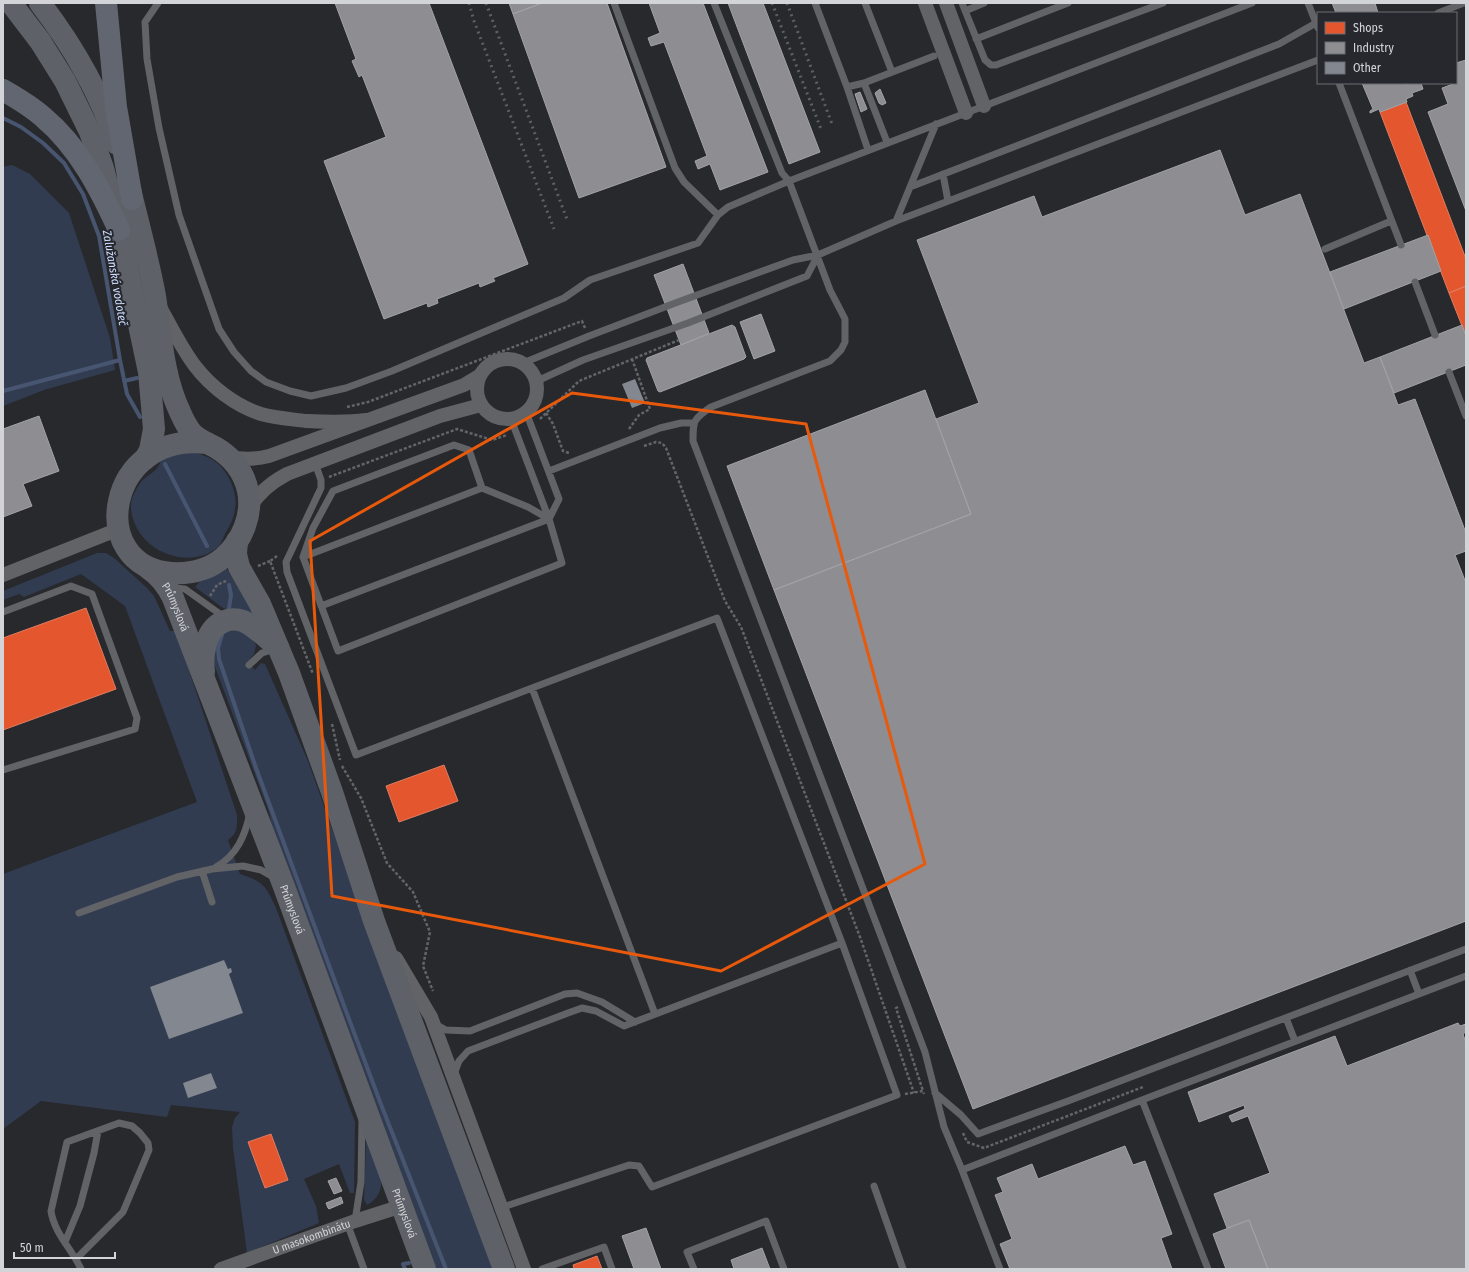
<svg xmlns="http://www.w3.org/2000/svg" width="1469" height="1272" viewBox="0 0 1469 1272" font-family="'Fira Sans Condensed',sans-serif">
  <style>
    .green { fill: #323c51 }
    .shops { fill: #e4572e; stroke: #df7c61 }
    .industry { fill: #8d8d92; stroke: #a2a2a7 }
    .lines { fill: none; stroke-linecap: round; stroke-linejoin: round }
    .stream { stroke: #475570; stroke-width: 4 }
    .building { fill: #83878f }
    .path { stroke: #646568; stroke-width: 2.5; stroke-dasharray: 3 2; stroke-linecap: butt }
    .lane { stroke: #626366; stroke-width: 7 }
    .street { stroke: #626366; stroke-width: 14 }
    .primary { stroke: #5e6168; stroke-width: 22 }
    .highway { stroke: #626670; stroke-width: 22 }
    .rail { stroke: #5f5f62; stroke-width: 3; stroke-dasharray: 2 4; stroke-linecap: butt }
    .marked { fill: none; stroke: #e8590c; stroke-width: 3; stroke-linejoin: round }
    .labels { text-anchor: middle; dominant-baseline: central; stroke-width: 4; stroke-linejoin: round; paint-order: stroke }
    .street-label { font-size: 11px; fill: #d2d4d8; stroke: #26282e }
    .water-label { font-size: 12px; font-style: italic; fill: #cddeff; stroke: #26282e }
  </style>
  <rect width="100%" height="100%" fill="#28292c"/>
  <!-- green -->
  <path class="green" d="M 12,165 L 30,174 L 69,213 L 110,338 L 115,370 L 44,390 L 3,406 L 3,167 Z
    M 198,453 C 204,456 212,458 217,463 C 229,473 238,493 235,509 C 234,518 230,525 226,532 C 223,537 222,543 218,547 C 198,564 168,559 150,544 C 139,535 130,519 131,504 C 131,498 137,487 141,482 C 147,475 157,472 160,463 C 161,460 161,457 162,454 Z
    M 97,553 L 106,553 L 114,558 L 147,588 L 154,596 L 170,631 L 176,631 L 237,815 C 237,826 238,833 228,840 L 240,874 C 264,882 266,886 276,908 L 355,1122 L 354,1193 L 350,1193 L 339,1164 L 304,1179 L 316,1206 L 319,1223 L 247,1253 L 233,1148 L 232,1127 L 235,1118 L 240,1112 L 171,1105 L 167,1117 L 41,1101 L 3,1129 L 3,874 L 197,802 L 125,606 L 81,574 L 24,597 L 19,594 L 3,600 L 3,591 Z
    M 227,569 L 252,610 L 255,620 L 223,608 L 195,587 L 202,579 L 221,573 Z
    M 228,627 L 249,634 L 256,645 L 254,654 L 248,662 L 255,670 L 261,663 L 265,664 L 308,761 L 354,891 L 493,1269 L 435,1269 L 273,833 L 269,812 L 214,664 L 215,639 Z
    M 369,1141 C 377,1161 393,1191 367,1205 L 364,1200 L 366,1142 Z"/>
  <!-- shops -->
  <path class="shops" d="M 1406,102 L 1466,259 L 1466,286 L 1449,293 L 1380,112 Z
    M 1466,286 L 1466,336 L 1449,293 Z
    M 86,608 L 116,689 L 3,730 L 3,638 Z
    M 444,765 L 458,801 L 399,822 L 386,786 Z
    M 271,1134 L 288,1180 L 265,1188 L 248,1142 Z
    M 597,1256 L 602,1269 L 574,1269 L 573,1265 Z"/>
  <!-- industry -->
  <path class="industry" d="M 335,3 L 429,3 L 528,264 L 493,278 L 495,281 L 480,287 L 479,283 L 437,299 L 438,303 L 428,307 L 427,303 L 384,319 L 324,161 L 386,137 L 362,75 L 359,77 L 352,61 L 356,59 Z
    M 509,3 L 542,3 L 513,14 Z
    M 542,3 L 607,3 L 666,167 L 579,198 L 513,14 Z
    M 649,3 L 703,3 L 768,172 L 720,190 L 710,164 L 698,169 L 695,161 L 707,156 L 664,42 L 651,46 L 648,38 L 660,33 Z
    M 728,3 L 763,3 L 820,152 L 789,164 Z
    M 1332,3 L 1375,3 L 1378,13 L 1336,13 Z
    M 1466,60 L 1466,211 L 1428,112 L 1448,104 L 1442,88 L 1456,83 L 1456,63 Z
    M 1362,83 L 1405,83 L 1406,85 L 1411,83 L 1421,83 L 1423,89 L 1412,93 L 1413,96 L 1406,99 L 1407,102 L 1380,112 L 1379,109 L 1370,113 L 1370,111 L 1373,109 Z
    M 880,89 L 886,103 L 882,105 L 879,103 L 875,93 Z
    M 860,92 L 867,109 L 861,112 L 855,94 Z
    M 1220,150 L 1245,215 L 1300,194 L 1364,363 L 1380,357 L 1398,405 L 1415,399 L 1466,533 L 1466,551 L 1455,555 L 1466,583 L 1466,921 L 973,1109 L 774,590 L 971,514 L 936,419 L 979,403 L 917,240 L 1034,196 L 1042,217 Z
    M 1428,235 L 1441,271 L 1344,309 L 1330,272 Z
    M 683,264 L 709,333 L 681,345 L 654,275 Z
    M 761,314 L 775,351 L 754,359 L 740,322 Z
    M 732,325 L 735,327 L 746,357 L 744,359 L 660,392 L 658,391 L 646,360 L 647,358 Z
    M 1462,325 L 1466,336 L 1466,365 L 1394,393 L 1380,357 Z
    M 925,390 L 971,514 L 774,590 L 727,466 Z
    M 39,416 L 59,471 L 23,484 L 32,506 L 3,517 L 3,429 Z
    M 1458,1023 L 1460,1026 L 1466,1024 L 1466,1032 L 1463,1034 L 1466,1043 L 1466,1269 L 1268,1269 L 1249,1220 L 1227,1228 L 1214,1194 L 1270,1173 L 1248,1116 L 1232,1122 L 1229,1116 L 1245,1109 L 1244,1105 L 1199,1122 L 1188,1092 L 1335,1036 L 1347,1066 Z
    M 1125,1146 L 1133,1165 L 1145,1161 L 1172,1234 L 1161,1238 L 1172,1269 L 1010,1269 L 1000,1244 L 1012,1239 L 995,1195 L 1003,1192 L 997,1178 L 1032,1164 L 1038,1179 Z
    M 336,1178 L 342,1191 L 334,1194 L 328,1181 Z
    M 341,1197 L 343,1203 L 329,1209 L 328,1208 L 326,1203 Z
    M 1249,1220 L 1268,1269 L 1226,1269 L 1213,1234 Z
    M 646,1228 L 661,1269 L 634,1269 L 622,1236 Z
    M 762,1248 L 770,1269 L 734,1269 L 731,1260 Z"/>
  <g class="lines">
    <!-- stream -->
    <path class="stream" d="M 3,118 L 21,127 L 43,143 L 64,163 L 83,194 L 99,236 L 120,360 L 3,391
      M 120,360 L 127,394 L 140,417
      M 124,381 L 137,378
      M 165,464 L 207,546
      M 229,609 L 231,595 L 229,585
      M 222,635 L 218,648 L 219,659 L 256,768 L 340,995 L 382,1107 L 446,1269
      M 405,1269 L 403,1264 L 409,1263"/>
  </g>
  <!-- building -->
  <path class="building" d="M 635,379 L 645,403 L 632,408 L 622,384 Z
    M 224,960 L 228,969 L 231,968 L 232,972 L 229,974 L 243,1013 L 169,1039 L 150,987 Z
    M 211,1073 L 217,1088 L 188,1098 L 183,1083 Z"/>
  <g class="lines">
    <!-- path -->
    <path class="path" d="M 347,407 L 368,402 L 582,321 L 585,328
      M 546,413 L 553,424 L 563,451 L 569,453
      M 540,419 L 579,381 L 679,340
      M 629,429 L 639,415 L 650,409 L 632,359
      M 644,446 L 656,442 L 662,443 L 666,448 L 725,601 L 741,627 L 860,937 L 914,1093
      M 329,477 L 457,429 L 492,440 L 507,435
      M 277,556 L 270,561 L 313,674
      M 258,566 L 270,561
      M 210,596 L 217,585 L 228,580
      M 332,724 L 340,760
      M 342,766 L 361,798 L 387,863 L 413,892 L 430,932 L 423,966 L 433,991
      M 898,1007 L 896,1008 L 923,1091
      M 905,1094 L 923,1091 L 924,1094
      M 963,1133 L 967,1142 L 984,1148 L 1143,1087"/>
    <!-- lane -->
    <path class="lane" d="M 158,3 L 145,22 L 147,59 L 159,128 L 179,215 L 219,329 L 234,352 L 251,371 L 266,382 L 290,391 L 311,396 L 346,388 L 392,371 L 564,298 L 590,280 L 698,243 L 718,215 L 728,207 L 789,181 L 1252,3
      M 614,3 L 675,168 L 684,182 L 718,215
      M 714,3 L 782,173 L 789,181 L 830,290 L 845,319 L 845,342 L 841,350 L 830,361 L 711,407 C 693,419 693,421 693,441 L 925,1052 L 944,1127 L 962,1170 L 1142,1100 L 1208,1269
      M 815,3 L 847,87 L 868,150
      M 865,3 L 892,72
      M 962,3 L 985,60 L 991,65 L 996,65 L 1163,3
      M 1308,3 L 1318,28
      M 965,11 L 984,3
      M 1438,13 L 1464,3
      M 976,39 L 1068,3
      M 864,83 L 887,142
      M 1339,83 L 1401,245
      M 847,87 L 864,83 L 934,56
      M 943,174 L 948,201
      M 910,187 L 1225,65 L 1279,44 L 1316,23
      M 896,221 L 936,124
      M 1325,249 L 1391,221
      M 1415,282 L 1435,335
      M 523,363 L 589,336 L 678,302 L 793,260 L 818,255 L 896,221 L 1318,60
      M 1449,372 L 1466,416
      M 537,381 L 583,360 L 688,323 L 807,276 L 818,255
      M 526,412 L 559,499 L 549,519
      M 511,419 L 549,519
      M 315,463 L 321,480 L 321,488 L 286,562 L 287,572 L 356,755 L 532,688 L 655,1014
      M 549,471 L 660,428 L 681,423 L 693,423
      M 303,557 L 313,528 L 333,491 L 454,445 L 469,450 L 482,488
      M 173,588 L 185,589 L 220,614
      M 321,606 L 549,519 L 562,563 L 338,651 L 303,557 L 482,488 L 528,507 L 549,519
      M 3,612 L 71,586 L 92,594 L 137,718 L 135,729 L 3,770
      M 249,665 L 262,653 L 275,649
      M 532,688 L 717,618 L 842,943
      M 216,867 C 237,855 245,836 250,813
      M 202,871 L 212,902
      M 79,913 L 177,877 L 212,869 L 243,866 L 261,870 L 275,878
      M 1410,970 L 1419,994
      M 1286,1018 L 1295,1041
      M 435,1024 L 446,1030 L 470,1031 L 565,994 L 577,993 L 602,1002 L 635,1022
      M 454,1074 L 459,1061 L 468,1051 L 568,1013 L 582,1008 L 596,1011 L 624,1026 L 842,943 L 897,1095 L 652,1187 L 639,1166 L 629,1165 L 500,1208
      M 935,1093 L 961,1115 L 978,1134 L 1068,1101 L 1466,949
      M 1142,1100 L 1466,976
      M 962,1170 L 1000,1269
      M 874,1186 L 903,1269
      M 355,1221 L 361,1182 L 362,1120
      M 347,1223 L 364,1269
      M 65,1242 L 80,1206 L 94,1153 L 98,1131
      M 76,1259 L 123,1212 L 149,1150 L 148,1143 L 140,1133 L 132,1126 L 119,1123 L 67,1142 L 51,1211 C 54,1233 72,1249 81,1269
      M 542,1269 L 604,1247 L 612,1269
      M 694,1269 L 687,1252 L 766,1221 L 784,1269"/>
    <!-- street -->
    <g class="street">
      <path d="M 925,3 L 966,113"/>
      <path d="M 946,3 L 984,106"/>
      <path d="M 161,309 C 172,328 182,349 195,366 C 211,387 236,406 261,414 C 275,418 291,419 306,421 C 327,422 346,423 366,420"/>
      <circle cx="507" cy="389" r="30"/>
      <path d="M 227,456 C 242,460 254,460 269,456 L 464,385 L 479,376"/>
      <path d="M 249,509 C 258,493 270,483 287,474 L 440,416 L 481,405"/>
      <path d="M 3,575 L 119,529"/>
      <path d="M 396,958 L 431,1017 L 524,1269"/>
      <path id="s1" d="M 221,1269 L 355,1221 L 402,1206"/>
    </g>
    <!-- primary -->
    <g class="primary">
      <path d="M 11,3 L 40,41 L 65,81 L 90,132 L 103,168 L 119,230 L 149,372 L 154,429 L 150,450 L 145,459"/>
      <path d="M 40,3 C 73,46 100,93 117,144"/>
      <path d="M 128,181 C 137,219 148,258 155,296 C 161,335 163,376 180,412 C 183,419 187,427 192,433 C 199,440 207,443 215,447 C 232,457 244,472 248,491 C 253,515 242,541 224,557 C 210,569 191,574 172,573 C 85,567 106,431 207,443"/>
      <path d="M 237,541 L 236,554 L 239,567 L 260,604 L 289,673 L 332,792 L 374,921 L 504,1269"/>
      <path id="s2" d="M 148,568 C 160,576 167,585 173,598 L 283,884 L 425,1269"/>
      <path d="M 204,672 C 202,654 205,628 225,621 C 230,619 237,619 243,621 C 255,626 267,639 278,647"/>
    </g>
    <!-- highway -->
    <path class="highway" d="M 106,3 L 116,107 L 132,199
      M 3,90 C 17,98 31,106 43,117 C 79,147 100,189 119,230"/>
    <!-- rail -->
    <path class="rail" d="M 469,3 L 474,21 L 554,229
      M 486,3 L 568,222
      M 772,3 L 821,129
      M 787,3 L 832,124"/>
  </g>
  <!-- marked area -->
  <path class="marked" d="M 572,393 L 806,424 L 925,864 L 721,971 L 332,896 L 310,541 Z"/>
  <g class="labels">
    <!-- street labels -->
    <g class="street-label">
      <text stroke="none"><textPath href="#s2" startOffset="49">Průmyslová</textPath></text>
      <text stroke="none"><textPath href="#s2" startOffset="373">Průmyslová</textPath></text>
      <text stroke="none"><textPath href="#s2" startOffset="697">Průmyslová</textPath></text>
      <text stroke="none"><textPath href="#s1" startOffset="96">U masokombinátu</textPath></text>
    </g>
    <!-- water labels -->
    <g class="water-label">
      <text transform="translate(115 278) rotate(80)">Zalužanská vodoteč</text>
    </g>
  </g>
  <!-- border -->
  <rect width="1469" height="1272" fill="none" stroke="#d2d4d8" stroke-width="8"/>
  <!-- legend -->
  <rect x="1317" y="12" width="140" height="72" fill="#26282e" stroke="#6b6d72"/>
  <rect x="1325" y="22" width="20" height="12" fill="#e4572e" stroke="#6b6d72"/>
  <text x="1353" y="32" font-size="12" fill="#d2d4d8">Shops</text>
  <rect x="1325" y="42" width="20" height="12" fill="#8d8d92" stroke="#6b6d72"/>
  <text x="1353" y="52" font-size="12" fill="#d2d4d8">Industry</text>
  <rect x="1325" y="62" width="20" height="12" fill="#83878f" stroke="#6b6d72"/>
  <text x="1353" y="72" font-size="12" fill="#d2d4d8">Other</text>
  <!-- scale -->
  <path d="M14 1252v6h101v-6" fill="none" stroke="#d2d4d8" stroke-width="2"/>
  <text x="20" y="1252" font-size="12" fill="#d2d4d8" stroke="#26282e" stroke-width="3" paint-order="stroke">50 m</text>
</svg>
